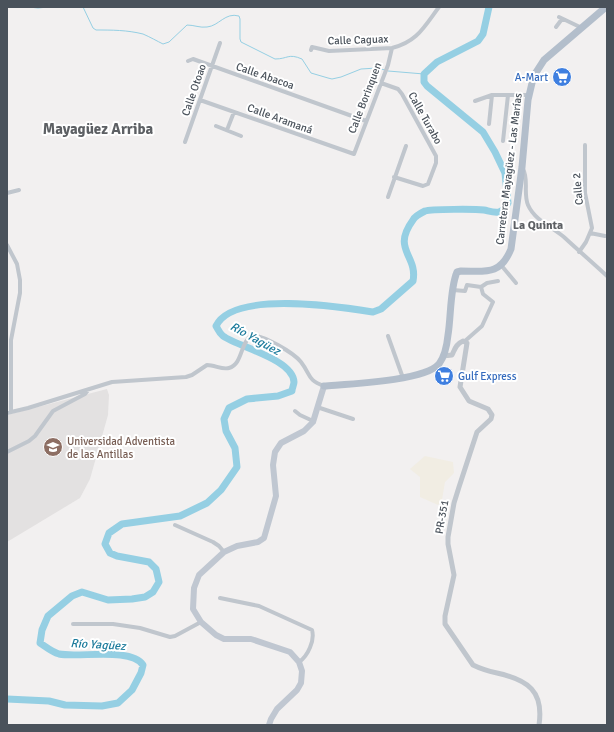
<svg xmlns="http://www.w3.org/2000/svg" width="614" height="732" viewBox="0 0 614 732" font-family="Signika,sans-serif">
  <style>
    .education { fill: #e3e1e1 }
    .sand { fill: #f1ede3 }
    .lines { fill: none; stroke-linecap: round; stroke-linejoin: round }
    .stream { stroke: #95cfe3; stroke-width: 1 }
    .river { stroke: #95cfe3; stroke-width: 7 }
    .minor { stroke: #c0c6cd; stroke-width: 4 }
    .tertiary { stroke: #c0c6cd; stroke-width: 5 }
    .secondary { stroke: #c0c7d1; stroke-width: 6 }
    .primary { stroke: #b3becb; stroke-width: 7 }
    .labels { text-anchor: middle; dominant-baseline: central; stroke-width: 4; stroke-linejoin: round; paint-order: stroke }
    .street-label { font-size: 11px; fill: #4a525b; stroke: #fff }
    .shop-label { font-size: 11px; fill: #366cbe; stroke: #fff; text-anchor: end }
    .education-label { font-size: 11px; fill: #785e54; stroke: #fff; text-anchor: start }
    .neighbourhood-label { font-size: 12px; font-weight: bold; fill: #5d6064; stroke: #fff }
    .water-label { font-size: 12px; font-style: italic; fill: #1c7b9c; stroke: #fff }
    .district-label { font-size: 15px; font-weight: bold; fill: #5d6064; stroke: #fff }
  </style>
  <rect width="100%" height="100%" fill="#f2f0f0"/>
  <!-- education -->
  <path class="education" d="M 107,389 L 109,395 L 108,415 L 90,479 L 80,498 L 7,542 L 7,415 Z"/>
  <!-- sand -->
  <path class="sand" d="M 425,456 L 453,462 L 454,473 L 445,482 L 442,500 L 438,505 L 420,497 L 420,477 L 410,469 Z"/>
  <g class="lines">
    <!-- stream -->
    <path class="stream" d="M 29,7 L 38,8 L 48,7
      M 83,7 L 93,28 L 96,30 C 112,30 127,30 143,34 C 150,37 157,41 163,44 L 169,42 L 187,25 C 194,25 200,28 207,27 C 219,26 225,12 239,16 L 240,19 L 240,39 L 241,42 L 275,59 C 288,59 288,53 302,59 L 311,73 L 328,78 L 332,79 L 341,77 L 361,69 L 377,68 L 385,70
      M 388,71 L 424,74"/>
    <!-- river -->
    <path class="river" d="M 7,699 L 49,701 L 65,705 L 102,706 L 118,703 L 132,690 L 141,673 L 143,665 C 131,647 79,658 59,654 C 52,652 46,647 40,643 L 42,630 L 48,616 L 72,596 L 82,592 L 108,600 L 132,599 L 145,597 L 153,592 L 159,582 L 156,569 L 149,562 L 117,556 L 110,553 L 105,544 L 109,533 L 122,524 L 180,516 L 207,503 L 221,490 L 237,467 L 235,448 L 226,431 L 224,419 L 229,408 L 247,399 L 278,396 L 292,391 C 292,388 294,385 294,382 C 293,359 238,347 223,336 C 219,333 218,329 216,326 C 233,290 341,307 373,312 L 381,309 L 413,281 C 418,255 391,250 413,220 C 415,216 421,213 425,211 C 431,209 476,209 484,210 C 489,211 494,213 499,212 C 503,211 506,206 508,203 L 505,173 L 495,152 L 483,132 L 427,86 L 424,82 L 424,74 L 437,62 L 478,41 L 483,34 L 489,7"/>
    <!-- minor -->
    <path class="minor" d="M 559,17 L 582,28
      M 556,27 L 562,19
      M 311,50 L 312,47 L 329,51 L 392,48 C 417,42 424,27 439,7
      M 188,61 L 193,59 L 366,121
      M 381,83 L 398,89 L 402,94 L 436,156 L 436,163 L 428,184 L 423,186 L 394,177
      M 200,100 L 354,154 L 388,65 L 392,48
      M 475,101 L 492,95 L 529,95
      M 489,124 L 492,95
      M 216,126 L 241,136
      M 227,130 L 234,112
      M 503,141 L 508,95
      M 185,142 L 220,43
      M 523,169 C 529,180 523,193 528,205 C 535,221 554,228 565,238 C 579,251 593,263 607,276
      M 7,193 L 19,190
      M 388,197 L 406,146
      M 590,233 L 605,236
      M 7,245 L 17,264 L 20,280 L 20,293 L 11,340 L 11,412
      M 579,252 L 586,242 L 592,228 L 585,193 L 585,145
      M 501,265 L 516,283
      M 453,290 L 465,291 L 467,285 L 481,287 L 487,283 L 498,281
      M 388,336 L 403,378
      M 465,341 L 482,326 L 493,302 L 483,294 L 481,287
      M 317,407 L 353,419
      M 295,411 L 300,415 L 313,421
      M 7,413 L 28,408 L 112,382 L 186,377 L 192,375 L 207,365 C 215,365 222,370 229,368 C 243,364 240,342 252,335 C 264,336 293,352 301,362 C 311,375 307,380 324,386
      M 7,452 L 29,441 L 35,436 L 53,411 L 85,394 L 89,389
      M 175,525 L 213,542 L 219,546 L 224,552
      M 220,598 L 259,606 L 312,630 C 315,640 308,656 299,662
      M 73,624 L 113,624 L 140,628 L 170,637 L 175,636 L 201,622"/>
    <!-- tertiary -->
    <path class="tertiary" d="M 443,356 L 452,355 C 455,349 456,344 463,341 L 467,343 L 460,387 L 469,401 L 488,409 L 492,415 L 491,419 L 477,432 L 459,487 L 454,503 L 448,537 L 448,544 L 454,575 L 445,616 L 445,624 L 473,665 C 481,669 488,671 497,673 C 528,680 544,691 539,725"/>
    <!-- secondary -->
    <path class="secondary" d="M 269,725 L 271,719 L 277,709 L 297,690 L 301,683 L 302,671 L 299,662 L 290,652 L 251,639 L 224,639 L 216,635 L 201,622 L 193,609 L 194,588 L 199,575 L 224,552 L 237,546 L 258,542 L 264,538 L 276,496 L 273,465 L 275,452 L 281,443 L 304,431 L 313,422 L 324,386"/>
    <!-- primary -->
    <path class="primary" d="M 324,386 C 348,384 425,381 439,364 C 445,356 447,345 448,335 C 451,317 450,288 457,272 L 461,271 C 485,271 500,276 511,249 L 522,167 L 528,100 L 532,83 L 535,74 L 544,60 L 606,7"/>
  </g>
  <!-- icons -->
  <defs>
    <symbol id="supermarket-disc" viewBox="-11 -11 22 22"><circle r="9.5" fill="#3f7fe0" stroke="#fff"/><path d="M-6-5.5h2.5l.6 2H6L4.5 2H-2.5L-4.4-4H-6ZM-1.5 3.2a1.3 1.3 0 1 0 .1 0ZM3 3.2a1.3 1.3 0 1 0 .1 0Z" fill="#fff"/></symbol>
    <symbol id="university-disc" viewBox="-11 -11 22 22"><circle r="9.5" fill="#8d6e63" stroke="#fff"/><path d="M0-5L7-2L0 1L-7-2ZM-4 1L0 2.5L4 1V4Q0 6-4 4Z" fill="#fff"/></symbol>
  </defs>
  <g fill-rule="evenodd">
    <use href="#supermarket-disc" x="551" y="66" width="22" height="22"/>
    <use href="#supermarket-disc" x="433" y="365" width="22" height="22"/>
    <use href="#university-disc" x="42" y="436" width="22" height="22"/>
  </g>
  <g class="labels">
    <!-- street labels -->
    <g class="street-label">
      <text transform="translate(358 40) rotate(-2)">Calle Caguax</text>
      <text transform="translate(265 76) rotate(19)">Calle Abacoa</text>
      <text transform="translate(194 90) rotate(-71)">Calle Otoao</text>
      <text transform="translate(365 98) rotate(-69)">Calle Borinquen</text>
      <text transform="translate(425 118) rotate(61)">Calle Turabo</text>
      <text transform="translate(280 119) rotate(20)">Calle Aramaná</text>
      <text transform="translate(509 169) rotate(-83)">Carretera Mayagüez - Las Marías</text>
      <text transform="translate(578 189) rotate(-95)">Calle 2</text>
      <text transform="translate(442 517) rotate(-80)">PR-351</text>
    </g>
    <!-- shop labels -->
    <g class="shop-label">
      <text x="548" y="77">A-Mart</text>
      <text x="458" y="376" text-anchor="start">Gulf Express</text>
    </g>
    <!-- education labels -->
    <g class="education-label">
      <text x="67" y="441">Universidad Adventista<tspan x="67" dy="13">de las Antillas</tspan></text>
    </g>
    <!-- neighbourhood labels -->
    <g class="neighbourhood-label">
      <text x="538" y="225">La Quinta</text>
    </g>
    <!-- water labels -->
    <g class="water-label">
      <text transform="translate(255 339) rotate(29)">Río Yagüez</text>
      <text transform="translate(98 645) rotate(3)">Río Yagüez</text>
    </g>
    <!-- district labels -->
    <g class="district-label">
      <text x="98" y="129">Mayagüez Arriba</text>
    </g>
  </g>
  <!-- border -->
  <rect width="614" height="732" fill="none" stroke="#4a525b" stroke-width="16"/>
</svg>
